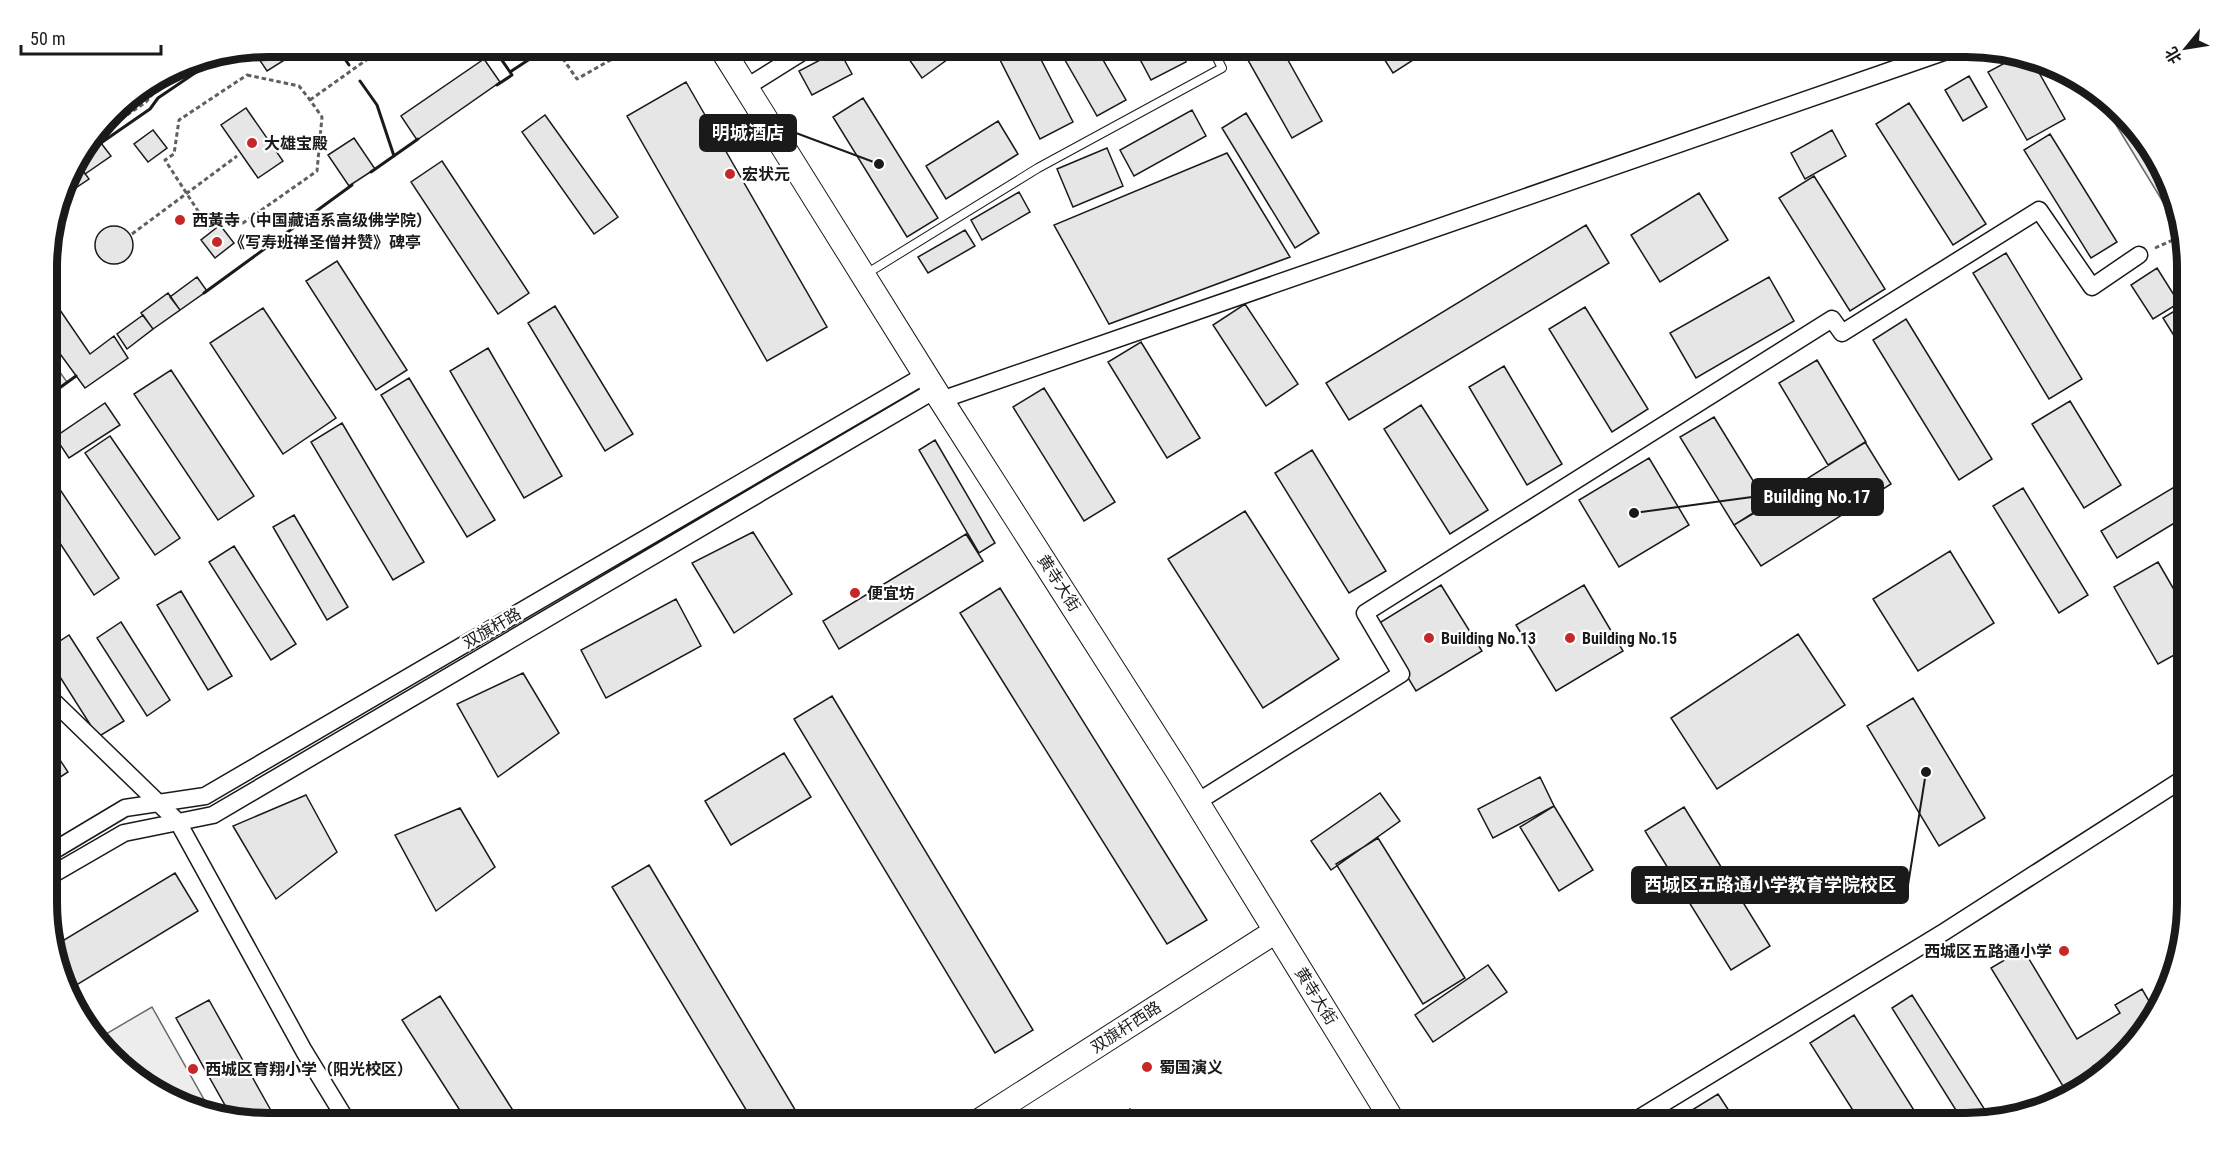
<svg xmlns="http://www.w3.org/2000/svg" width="2234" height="1170" viewBox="0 0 2234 1170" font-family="'Roboto Condensed','Noto Sans SC',sans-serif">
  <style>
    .built { fill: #ededed; stroke: #6a6a6a; stroke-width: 1.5 }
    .building { fill: #e6e6e6; stroke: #1a1a1a; stroke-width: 1.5 }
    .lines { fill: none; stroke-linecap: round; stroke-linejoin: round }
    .lane-casing { stroke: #1a1a1a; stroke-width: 10 }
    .street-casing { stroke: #1a1a1a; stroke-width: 19 }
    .secondary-casing { stroke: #1a1a1a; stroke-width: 26 }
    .path { stroke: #5f5f5f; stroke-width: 3; stroke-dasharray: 4.5 3; stroke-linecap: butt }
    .lane { stroke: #fff; stroke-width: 8 }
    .street { stroke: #fff; stroke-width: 16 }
    .secondary { stroke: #fff; stroke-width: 24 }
    .wall { stroke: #1a1a1a; stroke-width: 3 }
    .poi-dot { fill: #c62828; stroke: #fff; stroke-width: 2 }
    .labels { text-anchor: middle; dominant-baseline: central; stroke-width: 4.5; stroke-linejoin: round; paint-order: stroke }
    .poi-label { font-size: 16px; font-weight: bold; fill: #1a1a1a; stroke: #fff; text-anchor: start }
    .street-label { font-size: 16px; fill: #1a1a1a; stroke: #fff }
    .rim { fill: none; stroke: #1a1a1a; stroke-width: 8 }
    .leader { fill: none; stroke: #1a1a1a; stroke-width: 2 }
    .callout-dot { fill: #1a1a1a; stroke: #fff; stroke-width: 2 }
    .callout { fill: #1a1a1a; stroke: #1a1a1a; stroke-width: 2 }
    .callout-label { font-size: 18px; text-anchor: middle; font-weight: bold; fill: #fff }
  </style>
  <rect width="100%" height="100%" fill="#fff"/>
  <!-- built -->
  <path class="built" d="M 2104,105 L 2150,145 L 2185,238 Z
    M 47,354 L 67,382 L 47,397 Z
    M 152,1007 L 206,1103 L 199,1107 L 170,1100 L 99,1038 Z"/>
  <!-- building -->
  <path class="building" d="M 268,46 L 289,46 L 294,54 L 267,71 L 253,50 Z
    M 569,46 L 595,46 L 576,57 Z
    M 900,46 L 966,46 L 922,78 Z
    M 993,46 L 1034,46 L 1073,122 L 1040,139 Z
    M 1057,46 L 1095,46 L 1126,100 L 1097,116 Z
    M 1133,46 L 1178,46 L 1186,62 L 1151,80 Z
    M 1240,46 L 1280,46 L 1322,121 L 1292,138 Z
    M 1376,46 L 1420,46 L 1424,53 L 1393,73 Z
    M 839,50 L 852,74 L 812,95 L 799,71 Z
    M 2014,58 L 2033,62 L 2065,119 L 2027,140 L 1988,72 Z
    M 484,59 L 500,82 L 417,140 L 401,116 Z
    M 1969,76 L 1987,107 L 1963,121 L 1945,90 Z
    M 686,82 L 827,327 L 767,361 L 627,116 Z
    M 142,89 L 144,93 L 119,111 L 117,108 L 122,102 Z
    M 863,98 L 938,218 L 907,237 L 833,117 Z
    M 1909,103 L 1986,224 L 1953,245 L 1876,124 Z
    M 246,108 L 283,161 L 258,178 L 221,125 Z
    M 1192,110 L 1206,136 L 1134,176 L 1120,150 Z
    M 1246,113 L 1319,233 L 1295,248 L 1222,128 Z
    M 545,115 L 618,217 L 594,234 L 522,132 Z
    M 998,121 L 1018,154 L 946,199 L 926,166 Z
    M 153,130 L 167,148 L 148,162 L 134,144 Z
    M 1832,130 L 1846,156 L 1805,179 L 1791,153 Z
    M 2050,134 L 2117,242 L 2091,258 L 2024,150 Z
    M 354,138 L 375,169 L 349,186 L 328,155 Z
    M 101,143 L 111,156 L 85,174 L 76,161 Z
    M 1107,148 L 1123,186 L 1073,207 L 1057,169 Z
    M 1227,153 L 1290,257 L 1109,324 L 1054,225 Z
    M 76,161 L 89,179 L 62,197 L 70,170 Z
    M 442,161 L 529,293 L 498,314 L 411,182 Z
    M 1814,176 L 1885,289 L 1850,311 L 1779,198 Z
    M 1019,192 L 1030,212 L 982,240 L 971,220 Z
    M 1699,193 L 1728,240 L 1660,282 L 1631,235 Z
    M 220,225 L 234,243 L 215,258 L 201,240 Z
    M 1586,225 L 1609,263 L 1349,420 L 1326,383 Z
    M95 245a19 19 0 1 1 38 0a19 19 0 1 1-38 0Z
    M 965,230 L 975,246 L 928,273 L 918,257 Z
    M 2006,253 L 2082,379 L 2049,399 L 1973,273 Z
    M 337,261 L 407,370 L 376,390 L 306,281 Z
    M 2157,268 L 2179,303 L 2153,319 L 2131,285 Z
    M 197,277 L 207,291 L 180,310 L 170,297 Z
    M 1769,277 L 1794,321 L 1696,378 L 1670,333 Z
    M 47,291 L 90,354 L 114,336 L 128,358 L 85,388 L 47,336 Z
    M 168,293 L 180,310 L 153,329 L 141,313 Z
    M 1245,304 L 1298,384 L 1266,406 L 1213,325 Z
    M 2186,304 L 2186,355 L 2163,318 Z
    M 555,306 L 633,434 L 605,451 L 528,323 Z
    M 1585,307 L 1648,409 L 1612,432 L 1549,329 Z
    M 263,308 L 336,418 L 283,454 L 210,343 Z
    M 143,315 L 153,329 L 127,349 L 117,334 Z
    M 1906,319 L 1992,459 L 1959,480 L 1873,340 Z
    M 1141,342 L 1200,438 L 1167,458 L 1108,362 Z
    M 488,348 L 562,476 L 524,498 L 450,371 Z
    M 1817,360 L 1866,442 L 1828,465 L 1779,383 Z
    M 1504,366 L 1562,464 L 1527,485 L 1469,387 Z
    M 171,370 L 254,496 L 218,520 L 134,394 Z
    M 409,378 L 495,520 L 467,537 L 381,395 Z
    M 1044,388 L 1115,502 L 1084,521 L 1013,407 Z
    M 2070,401 L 2121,485 L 2084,508 L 2032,424 Z
    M 105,403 L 120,425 L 69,458 L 55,437 Z
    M 1421,405 L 1488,510 L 1450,534 L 1384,429 Z
    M 1714,417 L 1768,505 L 1734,525 L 1680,437 Z
    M 342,423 L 424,562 L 393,580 L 311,442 Z
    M 110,436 L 180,538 L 155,555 L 85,453 Z
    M 935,440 L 995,543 L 979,553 L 919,450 Z
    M 1865,442 L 1891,484 L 1761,566 L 1734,525 Z
    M 1312,450 L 1386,571 L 1349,593 L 1275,473 Z
    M 1649,458 L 1689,525 L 1619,567 L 1579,500 Z
    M 47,470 L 119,578 L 94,595 L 48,525 Z
    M 2186,480 L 2186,516 L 2117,558 L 2101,531 Z
    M 2023,488 L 2088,595 L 2059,613 L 1993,506 Z
    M 1245,511 L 1339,659 L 1263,708 L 1168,559 Z
    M 294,515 L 348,607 L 327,620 L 273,527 Z
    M 753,532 L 792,594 L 734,633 L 692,563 Z
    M 966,534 L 983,561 L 839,649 L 823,621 Z
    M 234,546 L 296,644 L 271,660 L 209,562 Z
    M 1950,551 L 1994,623 L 1918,671 L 1873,599 Z
    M 2158,562 L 2187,612 L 2187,648 L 2158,664 L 2114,587 Z
    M 1441,585 L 1482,651 L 1416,691 L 1376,625 Z
    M 1584,585 L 1623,651 L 1556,691 L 1516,625 Z
    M 1000,588 L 1207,920 L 1167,944 L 960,613 Z
    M 181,591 L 232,676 L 208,690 L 157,605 Z
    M 676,599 L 701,646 L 606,698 L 581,650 Z
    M 121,622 L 170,700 L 147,716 L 97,638 Z
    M 1798,634 L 1845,705 L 1717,789 L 1671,718 Z
    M 69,635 L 124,721 L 98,737 L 48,658 L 48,649 Z
    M 523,673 L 559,733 L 498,777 L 457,704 Z
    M 832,696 L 1033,1030 L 995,1053 L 794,719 Z
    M 1913,698 L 1985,818 L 1939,846 L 1867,726 Z
    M 48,742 L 68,772 L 48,785 Z
    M 784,753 L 811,797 L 731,845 L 705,801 Z
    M 1540,777 L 1554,806 L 1493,838 L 1478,809 Z
    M 1380,793 L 1400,821 L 1331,870 L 1311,841 Z
    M 306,795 L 337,852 L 276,899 L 233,826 Z
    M 1554,806 L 1593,870 L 1559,891 L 1520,827 Z
    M 1684,807 L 1770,946 L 1731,970 L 1645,831 Z
    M 460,808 L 495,867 L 436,911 L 395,835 Z
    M 1378,838 L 1465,978 L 1423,1004 L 1336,864 Z
    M 649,865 L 803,1123 L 754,1123 L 612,887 Z
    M 175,873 L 198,911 L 70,989 L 54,946 Z
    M 2023,949 L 2077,1039 L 2120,1013 L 2115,1005 L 2142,989 L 2156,1013 L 2138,1040 L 2093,1066 L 2099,1077 L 2089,1086 L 2069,1096 L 1991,968 Z
    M 1488,965 L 1507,992 L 1433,1042 L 1415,1015 Z
    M 1912,995 L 1992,1121 L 1964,1123 L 1892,1008 Z
    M 440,996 L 521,1123 L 468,1123 L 402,1020 Z
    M 209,1000 L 278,1123 L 268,1124 L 230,1114 L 176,1018 Z
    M 1854,1015 L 1922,1123 L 1861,1123 L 1810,1043 Z
    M 1718,1094 L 1737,1123 L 1671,1123 Z
    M 1130,1109 L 1138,1123 L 1106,1123 Z"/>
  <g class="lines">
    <defs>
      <path id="lane" d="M 866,274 L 1038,168 L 1222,68 L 1211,46"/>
      <path id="street" d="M 745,88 L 812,46
        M 941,400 L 1961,46
        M 48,696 L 178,822 L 304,1051 L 348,1123
        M 1197,802 L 1401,674 L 1365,613 L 1832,319 L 1842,333 L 2039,210 L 2092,287 L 2139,255
        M 48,854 L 125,808 L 205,796 L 925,375
        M 48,877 L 124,833 L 213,815 L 935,390
        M 1631,1123 L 1944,932 L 2186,777"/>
      <path id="secondary" d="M 720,46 L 941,400 L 1179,773 L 1394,1123
        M 976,1123 L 1276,931"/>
    </defs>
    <!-- lane casing -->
    <use href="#lane" class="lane-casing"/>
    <!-- street casing -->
    <use href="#street" class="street-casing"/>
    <!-- secondary casing -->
    <use href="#secondary" class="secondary-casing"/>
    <!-- path -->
    <path class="path" d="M 554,46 L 577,79 L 635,46
      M 247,75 L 299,86 L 310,100 L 322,117 L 317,171 L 243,223 L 220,220 L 209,228 L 165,160 L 174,154 L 179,120 Z
      M 310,100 L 386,46
      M 96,136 L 146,102 L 156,90 L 197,61
      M 132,234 L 237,156
      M 2155,248 L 2184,235"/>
    <!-- lane -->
    <use href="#lane" class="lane"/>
    <!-- street -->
    <use href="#street" class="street"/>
    <!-- secondary -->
    <use href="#secondary" class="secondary"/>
    <!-- wall -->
    <path class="wall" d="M 336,46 L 349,65
      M 492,46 L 510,72 L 548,47
      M 360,81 L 377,105 L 394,156
      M 497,85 L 512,75 L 510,72
      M 98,145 L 150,109 L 158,98 L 220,56
      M 371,172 L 418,139
      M 204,293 L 352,185
      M 47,397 L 76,376"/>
  </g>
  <!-- markers -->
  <g class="poi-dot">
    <circle cx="252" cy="143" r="6"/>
    <circle cx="730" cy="174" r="6"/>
    <circle cx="180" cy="220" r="6"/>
    <circle cx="217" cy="242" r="6"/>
    <circle cx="855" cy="593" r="6"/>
    <circle cx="1429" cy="638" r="6"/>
    <circle cx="1570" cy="638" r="6"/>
    <circle cx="2064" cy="951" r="6"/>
    <circle cx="1147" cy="1067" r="6"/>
    <circle cx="193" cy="1069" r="6"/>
  </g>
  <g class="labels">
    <!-- poi labels -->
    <g class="poi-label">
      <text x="264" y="143">大雄宝殿</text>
      <text x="742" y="174">宏状元</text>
      <text x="192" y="220">西黃寺（中国藏语系高级佛学院）</text>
      <text x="229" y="242">《写寿班禅圣僧并赞》碑亭</text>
      <text x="867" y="593">便宜坊</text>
      <text x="1441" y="638">Building No.13</text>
      <text x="1582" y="638">Building No.15</text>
      <text x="2052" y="951" text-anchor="end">西城区五路通小学</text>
      <text x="1159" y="1067">蜀国演义</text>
      <text x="205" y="1069">西城区育翔小学（阳光校区）</text>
    </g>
    <!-- street labels -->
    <g class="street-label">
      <text transform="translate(1059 583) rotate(57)">黄寺大街</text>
      <text transform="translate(492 628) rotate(-30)">双旗杆路</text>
      <text transform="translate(1316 996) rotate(58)">黄寺大街</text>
      <text transform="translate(1126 1027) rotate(-33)">双旗杆西路</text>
    </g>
  </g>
  <!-- crop -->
  <path d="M0 0H2234V1170H0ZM268 57H1966A211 211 0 0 1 2177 268V902A211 211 0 0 1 1966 1113H268A211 211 0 0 1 57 902V268A211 211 0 0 1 268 57Z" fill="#fff" fill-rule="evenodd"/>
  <path class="rim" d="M268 57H1966A211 211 0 0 1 2177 268V902A211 211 0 0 1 1966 1113H268A211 211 0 0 1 57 902V268A211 211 0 0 1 268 57Z"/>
  <!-- callouts -->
  <path class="leader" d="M879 164L796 133M1634 513L1752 497M1926 772L1908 885"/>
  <g class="callout-dot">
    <circle cx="879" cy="164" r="6"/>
    <circle cx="1634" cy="513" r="6"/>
    <circle cx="1926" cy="772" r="6"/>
  </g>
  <g class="callout">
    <rect x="700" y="115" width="96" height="36" rx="6"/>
    <rect x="1752" y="479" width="131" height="36" rx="6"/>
    <rect x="1632" y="867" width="276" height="36" rx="6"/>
  </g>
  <g class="callout-label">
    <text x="748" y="139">明城酒店</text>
    <text x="1817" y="503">Building No.17</text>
    <text x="1770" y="891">西城区五路通小学教育学院校区</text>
  </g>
  <!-- north arrow -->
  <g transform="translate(2186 48) rotate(240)" stroke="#ffffff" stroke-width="4.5" paint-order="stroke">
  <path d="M0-4.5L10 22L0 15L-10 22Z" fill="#1a1a1a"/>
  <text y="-9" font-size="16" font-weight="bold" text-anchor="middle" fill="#1a1a1a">北</text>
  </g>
  <!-- scale -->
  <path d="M21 45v9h140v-9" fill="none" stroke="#1a1a1a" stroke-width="3"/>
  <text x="30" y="45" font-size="18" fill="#1a1a1a" stroke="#ffffff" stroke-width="4.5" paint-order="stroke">50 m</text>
</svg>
